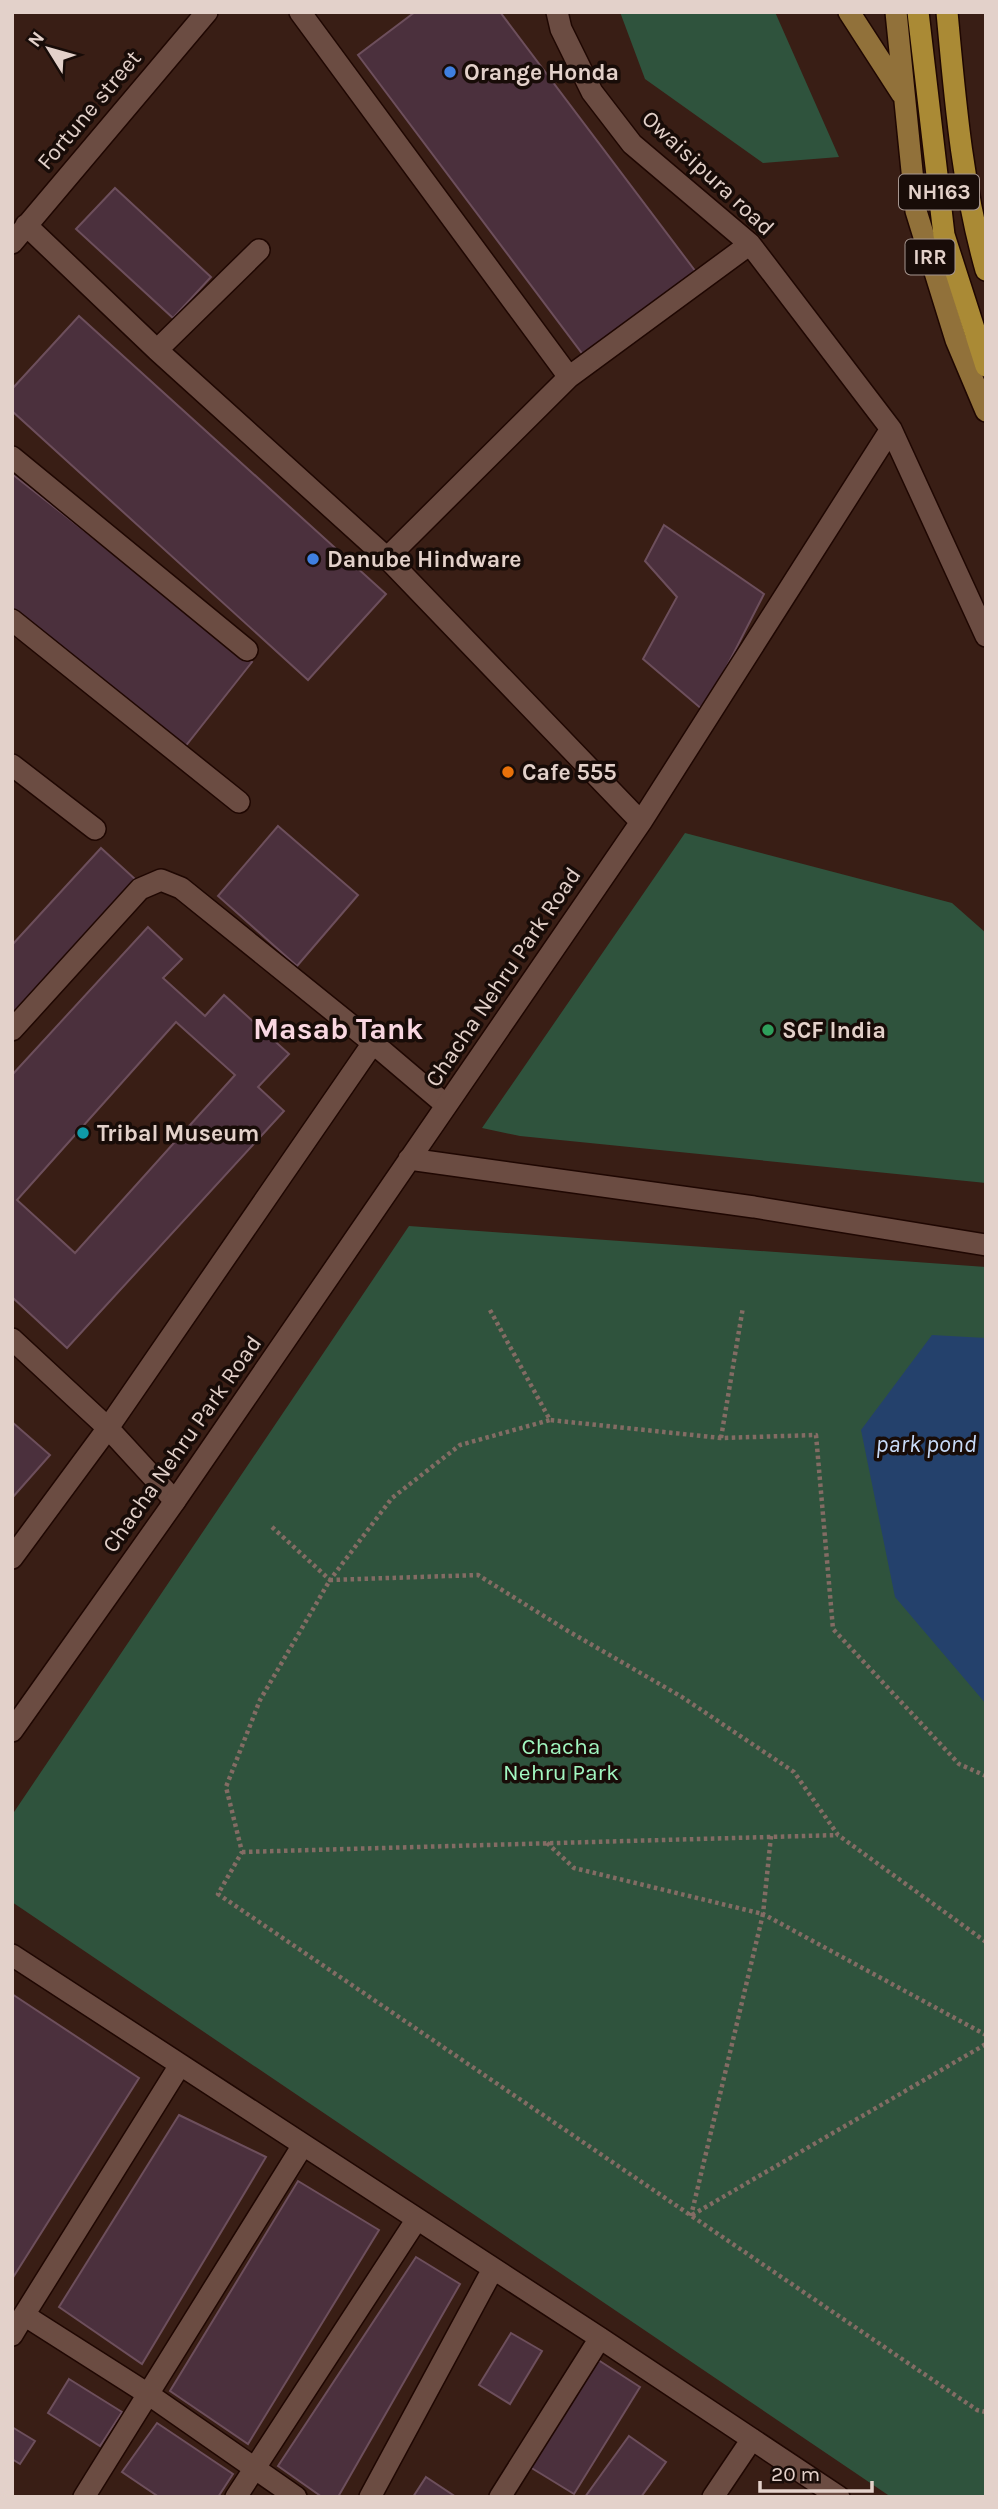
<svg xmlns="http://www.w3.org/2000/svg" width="998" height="2509" viewBox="0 0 998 2509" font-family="Karla,sans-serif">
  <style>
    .green { fill: #2f533d }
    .water { fill: #24416c }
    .building { fill: #4b303d; stroke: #6d4f5c; stroke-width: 2; fill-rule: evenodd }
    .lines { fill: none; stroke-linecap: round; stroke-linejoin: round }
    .lane-casing { stroke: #1f0702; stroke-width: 24 }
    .street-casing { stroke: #1f0702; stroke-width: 24 }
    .primary-casing { stroke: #1f0702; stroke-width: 24 }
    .highway-casing { stroke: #1f0702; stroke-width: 24 }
    .path { stroke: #836c64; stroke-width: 4.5; stroke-dasharray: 3.5 3.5; stroke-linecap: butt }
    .lane { stroke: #6b4c42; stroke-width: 21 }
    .street { stroke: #6b4c42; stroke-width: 21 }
    .primary { stroke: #91713a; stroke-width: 21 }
    .highway { stroke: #aa8a35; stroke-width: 21 }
    .shop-dot { fill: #3f7fe0; stroke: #180c08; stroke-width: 2.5 }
    .food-dot { fill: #e8710a; stroke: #180c08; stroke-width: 2.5 }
    .leisure-dot { fill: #2e9e5b; stroke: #180c08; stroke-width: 2.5 }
    .culture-dot { fill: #0f9aa8; stroke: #180c08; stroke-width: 2.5 }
    .labels { text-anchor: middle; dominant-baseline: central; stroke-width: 7; stroke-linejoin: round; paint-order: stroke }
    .shield { fill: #180c08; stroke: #a69690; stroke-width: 2 }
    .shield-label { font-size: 21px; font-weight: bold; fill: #e3d1ca }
    .poi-label { font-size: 23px; font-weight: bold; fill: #e3d1ca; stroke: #180c08; text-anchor: start }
    .street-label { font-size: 23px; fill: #e3d1ca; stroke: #180c08 }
    .park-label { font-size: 23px; fill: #a2f7c1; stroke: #180c08 }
    .water-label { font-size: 24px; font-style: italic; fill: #c8dbf8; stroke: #180c08 }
    .district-label { font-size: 30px; font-weight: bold; fill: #f9d7e1; stroke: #180c08 }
  </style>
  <rect width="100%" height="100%" fill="#391e15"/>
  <!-- green -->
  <path class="green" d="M 620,12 L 775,12 L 839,157 L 763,163 L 645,79 Z
    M 685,833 L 952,903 L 986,933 L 986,1183 L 520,1136 L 482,1128 Z
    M 409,1226 L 986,1267 L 986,2497 L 891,2497 L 12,1902 L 12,1815 Z"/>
  <!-- water -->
  <path class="water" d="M 932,1335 L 986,1338 L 986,1704 L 895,1597 L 861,1430 Z"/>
  <!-- building -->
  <path class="building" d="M 415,12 L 500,12 L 696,272 L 584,356 L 358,55 Z
    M 115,188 L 211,277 L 173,318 L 76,229 Z
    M 79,316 L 386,594 L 308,680 L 12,411 L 12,389 Z
    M 12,474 L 252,662 L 184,748 L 12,613 Z
    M 664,525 L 764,594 L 704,711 L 643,659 L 677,597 L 645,561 Z
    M 278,826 L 358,895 L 297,966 L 218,896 Z
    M 101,848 L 135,879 L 12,1014 L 12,945 Z
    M 148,927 L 182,959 L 163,978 L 205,1016 L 224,995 L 289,1054 L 258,1087 L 284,1111 L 67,1348 L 12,1297 L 12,1075 ZM 176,1022 L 235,1075 L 75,1253 L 17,1200 Z
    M 12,1422 L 50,1455 L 12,1498 Z
    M 12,1994 L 139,2078 L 12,2279 Z
    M 179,2115 L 266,2157 L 142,2364 L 59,2307 Z
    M 298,2181 L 379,2230 L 248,2444 L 170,2391 Z
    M 416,2257 L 460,2284 L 338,2497 L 322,2497 L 278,2466 Z
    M 511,2333 L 542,2351 L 510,2404 L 479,2385 Z
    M 592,2356 L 640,2387 L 574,2494 L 525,2464 Z
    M 69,2379 L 122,2412 L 100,2446 L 48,2413 Z
    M 157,2423 L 233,2474 L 218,2497 L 159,2497 L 122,2472 Z
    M 12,2427 L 35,2441 L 20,2464 L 12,2459 Z
    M 629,2436 L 666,2462 L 641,2497 L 585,2497 Z
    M 426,2477 L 456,2497 L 413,2497 Z"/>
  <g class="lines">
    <defs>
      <path id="lane" d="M 12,457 L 247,650
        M 12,1030 L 140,889 L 161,880 L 181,888 L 373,1043 L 446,1105
        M 12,1339 L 108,1428 L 175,1501
        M 12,1558 L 108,1428 L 373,1043"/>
      <path id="street" d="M 300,12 L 569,377 L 750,244
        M 557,12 L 561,29 L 592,92 L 632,144 L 750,244 L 891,429 L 986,636
        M 26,225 L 157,350 L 387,558 L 641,822
        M 12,243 L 207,12
        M 157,350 L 259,250
        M 387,558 L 569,377
        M 12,620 L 239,802
        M 12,765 L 95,829
        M 409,1159 L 754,1207 L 986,1245
        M 12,1731 L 175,1501 L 641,822 L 891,429
        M 12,1955 L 600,2338 L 839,2497
        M 180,2065 L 24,2315 L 148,2394 L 296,2497
        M 12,2335 L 24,2315
        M 84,2497 L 303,2145
        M 236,2497 L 417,2219
        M 370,2497 L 493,2269
        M 500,2497 L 600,2338
        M 713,2497 L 752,2439"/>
      <path id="primary" d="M 849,12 L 902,94
        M 896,12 L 916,211 L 956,340 L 986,411"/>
      <path id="highway" d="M 918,12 L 944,235 L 986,366
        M 947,12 C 955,99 962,186 986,270"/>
    </defs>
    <!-- lane casing -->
    <use href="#lane" class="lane-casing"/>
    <!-- street casing -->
    <use href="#street" class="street-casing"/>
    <!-- primary casing -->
    <use href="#primary" class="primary-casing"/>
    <!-- highway casing -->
    <use href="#highway" class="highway-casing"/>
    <!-- path -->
    <path class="path" d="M 490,1310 L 550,1420 L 721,1438 L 816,1435 L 833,1629 L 959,1764 L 986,1776
      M 721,1438 L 743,1307
      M 272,1527 L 330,1580 L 392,1498 L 460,1445 L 550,1420
      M 771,1836 L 763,1914 L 986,2035
      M 547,1843 L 574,1868 L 763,1914 L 691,2216
      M 242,1852 L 838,1835
      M 986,1942 L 838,1835 L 794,1772 L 682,1697 L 568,1631 L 478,1575 L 330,1580 L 260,1700 L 226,1787 L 242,1852 L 218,1894 L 977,2410 L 986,2412
      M 692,2215 L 986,2044"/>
    <!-- lane -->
    <use href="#lane" class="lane"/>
    <!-- street -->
    <use href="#street" class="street"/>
    <!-- primary -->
    <use href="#primary" class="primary"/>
    <!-- highway -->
    <use href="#highway" class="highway"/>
  </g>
  <!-- markers -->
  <g class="shop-dot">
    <circle cx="450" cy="72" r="7"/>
    <circle cx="313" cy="559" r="7"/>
  </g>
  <circle class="food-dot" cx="508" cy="772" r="7"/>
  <circle class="leisure-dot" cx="768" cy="1030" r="7"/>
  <circle class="culture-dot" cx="83" cy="1133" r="7"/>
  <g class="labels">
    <!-- shield labels -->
    <g class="shield">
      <rect x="899" y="174.5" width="80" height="35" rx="5"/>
      <rect x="905.5" y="239.5" width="49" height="35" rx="5"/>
    </g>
    <g class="shield-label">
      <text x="939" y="192">NH163</text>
      <text x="930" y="257">IRR</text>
    </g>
    <!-- poi labels -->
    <g class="poi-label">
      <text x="464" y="72">Orange Honda</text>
      <text x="327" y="559">Danube Hindware</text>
      <text x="522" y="772">Cafe 555</text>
      <text x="782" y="1030">SCF India</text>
      <text x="97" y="1133">Tribal Museum</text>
    </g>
    <!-- street labels -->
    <g class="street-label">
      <text transform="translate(89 110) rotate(-50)">Fortune street</text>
      <text transform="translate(708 173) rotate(43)">Owaisipura road</text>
      <text transform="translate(503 977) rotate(-56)">Chacha Nehru Park Road</text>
      <text transform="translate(182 1444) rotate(-55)">Chacha Nehru Park Road</text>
    </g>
    <!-- park labels -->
    <g class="park-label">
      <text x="561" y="1746">Chacha<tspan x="561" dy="26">Nehru Park</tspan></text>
    </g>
    <!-- water labels -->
    <g class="water-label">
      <text x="926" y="1444">park pond</text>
    </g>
    <!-- district labels -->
    <g class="district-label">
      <text x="338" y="1029">Masab Tank</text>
    </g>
  </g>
  <!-- border -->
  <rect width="998" height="2509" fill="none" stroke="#e3d1ca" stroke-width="28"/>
  <!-- north arrow -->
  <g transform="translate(49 49) rotate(307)" stroke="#180c08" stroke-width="5" paint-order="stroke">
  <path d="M0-5L12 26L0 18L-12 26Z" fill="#e3d1ca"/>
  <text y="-10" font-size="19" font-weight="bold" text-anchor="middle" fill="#e3d1ca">N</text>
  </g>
  <!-- scale -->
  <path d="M760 2481v10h112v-10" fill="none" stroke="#e3d1ca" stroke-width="3.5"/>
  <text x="771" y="2481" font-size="21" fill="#e3d1ca" stroke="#180c08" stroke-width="5" paint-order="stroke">20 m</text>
</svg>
